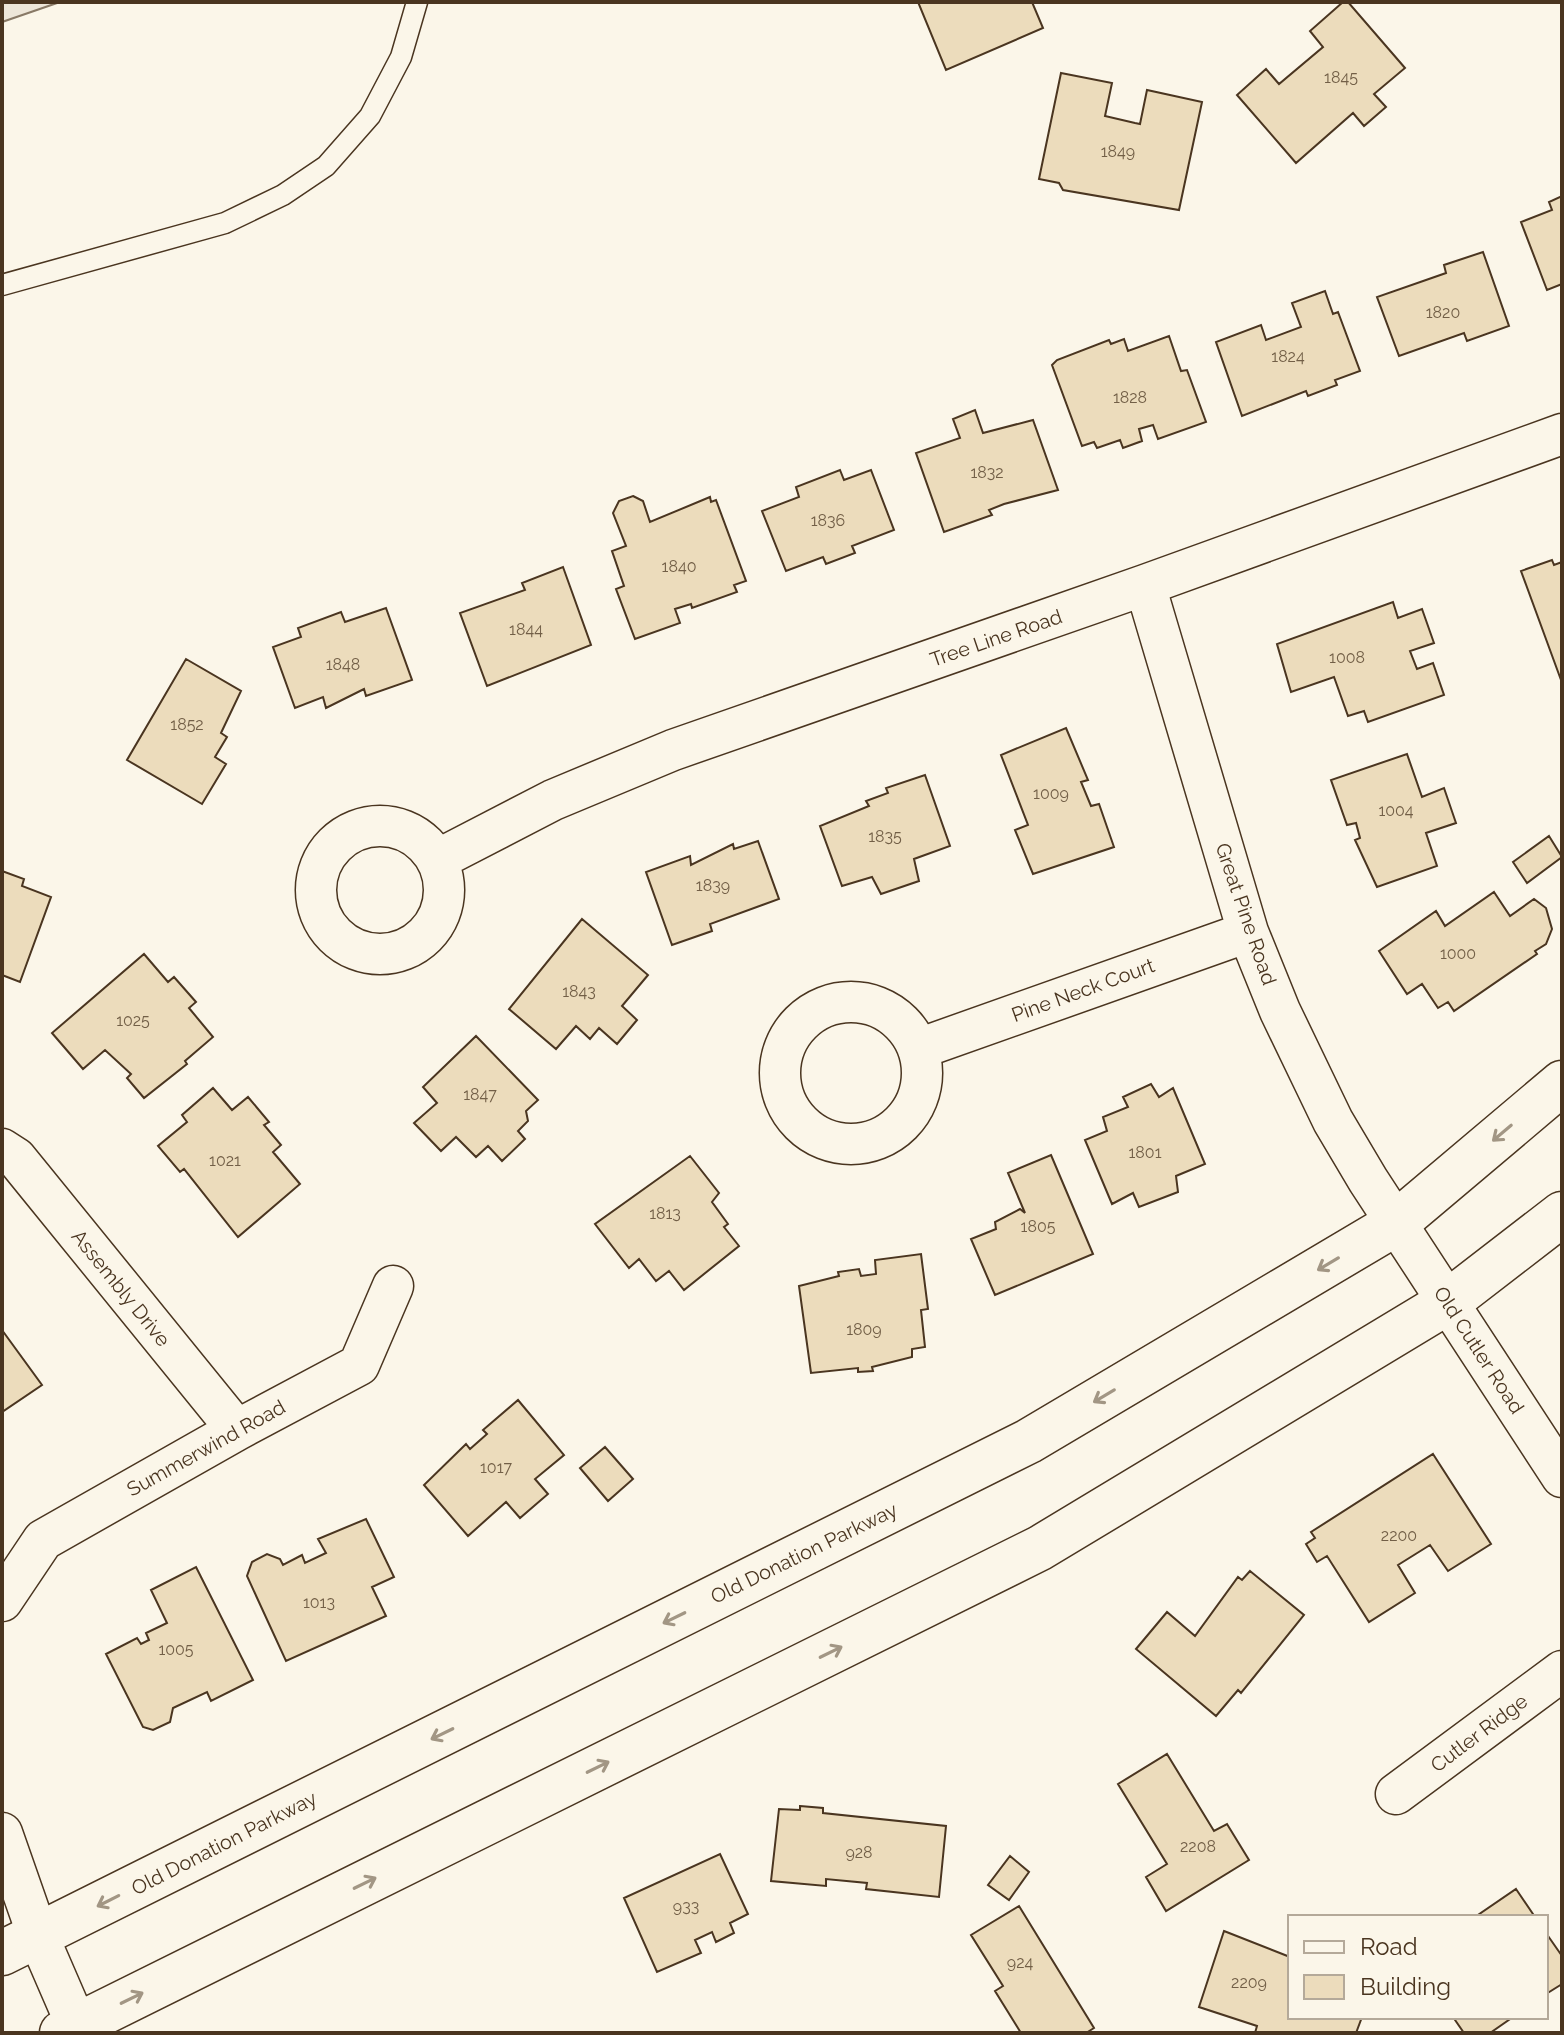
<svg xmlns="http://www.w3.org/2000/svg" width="1564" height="2035" viewBox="0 0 1564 2035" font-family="Raleway,sans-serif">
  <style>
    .green { fill: #ede6d9; stroke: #887966; stroke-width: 2 }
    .building { fill: #ecdcbc; stroke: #4a3520; stroke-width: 2 }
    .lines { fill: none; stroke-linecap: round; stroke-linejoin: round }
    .lane-casing { stroke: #4a3520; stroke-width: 23 }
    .street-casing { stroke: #4a3520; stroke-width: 43 }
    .secondary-casing { stroke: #4a3520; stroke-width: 47 }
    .lane { stroke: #fbf6e9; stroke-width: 20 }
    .street { stroke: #fbf6e9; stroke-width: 40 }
    .secondary { stroke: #fbf6e9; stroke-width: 44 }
    .oneway { stroke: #a29684 }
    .labels { text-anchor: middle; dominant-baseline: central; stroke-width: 6; stroke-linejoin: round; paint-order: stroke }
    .number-label { font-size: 16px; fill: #725f47 }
    .street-label { font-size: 20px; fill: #4a3520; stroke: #fbf6e9 }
  </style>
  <rect width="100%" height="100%" fill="#fbf6e9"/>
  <!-- green -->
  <path class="green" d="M 2,2 L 60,2 L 2,22 Z"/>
  <!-- building -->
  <path class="building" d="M 918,2 L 1032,2 L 1043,28 L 946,70 Z
    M 1343,2 L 1348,2 L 1405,68 L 1374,94 L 1386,107 L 1364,126 L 1353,113 L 1296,163 L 1237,95 L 1266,69 L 1279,84 L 1323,47 L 1310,31 Z
    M 1061,73 L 1112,83 L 1105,116 L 1135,123 L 1140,124 L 1147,90 L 1202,102 L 1179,210 L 1063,190 L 1059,183 L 1039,179 Z
    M 1562,196 L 1562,284 L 1547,290 L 1521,222 L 1552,210 L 1549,202 Z
    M 1483,252 L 1509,326 L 1467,341 L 1464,333 L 1399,356 L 1377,297 L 1446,273 L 1444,265 Z
    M 1325,291 L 1333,314 L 1338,312 L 1360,371 L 1335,380 L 1337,385 L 1308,396 L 1306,391 L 1242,416 L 1216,342 L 1261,325 L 1266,340 L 1301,327 L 1292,303 Z
    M 1169,336 L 1181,371 L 1187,370 L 1206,422 L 1158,439 L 1153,425 L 1139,429 L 1142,441 L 1123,448 L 1120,440 L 1097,448 L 1094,442 L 1082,446 L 1052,365 L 1057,360 L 1109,340 L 1111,344 L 1124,339 L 1128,351 Z
    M 975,410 L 983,433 L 1033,420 L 1058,490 L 1004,504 L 989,510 L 992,515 L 944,532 L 916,453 L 960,438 L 953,419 Z
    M 840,470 L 844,480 L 871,470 L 894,530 L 852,546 L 855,553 L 826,564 L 823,557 L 786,571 L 762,511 L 799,497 L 796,487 Z
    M 633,496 L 643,501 L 650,522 L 710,497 L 711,502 L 716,500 L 746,581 L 734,585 L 737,592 L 692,608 L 691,604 L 675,609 L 680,623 L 635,639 L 616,589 L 624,586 L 612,551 L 626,546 L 613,513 L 619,501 Z
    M 1552,560 L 1554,565 L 1562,562 L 1561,680 L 1521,571 Z
    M 563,567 L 591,645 L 487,686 L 460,613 L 525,590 L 522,583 Z
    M 1393,602 L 1398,618 L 1422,609 L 1434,643 L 1410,651 L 1417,669 L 1433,663 L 1444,695 L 1368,722 L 1364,711 L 1348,716 L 1334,677 L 1291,692 L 1277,644 Z
    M 386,608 L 412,680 L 366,696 L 364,689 L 326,708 L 323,697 L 295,708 L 273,647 L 301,637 L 298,628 L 341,612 L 345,622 Z
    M 186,659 L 241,691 L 221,733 L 227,737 L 215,757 L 226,764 L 202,804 L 127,760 Z
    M 1066,728 L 1088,780 L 1081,782 L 1091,806 L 1099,804 L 1114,847 L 1033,874 L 1015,830 L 1028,825 L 1001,755 Z
    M 1407,754 L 1422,797 L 1444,788 L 1456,823 L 1426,833 L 1437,866 L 1377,887 L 1355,840 L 1360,838 L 1356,823 L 1347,825 L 1331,780 Z
    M 925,775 L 950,846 L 914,859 L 919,881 L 881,894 L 872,877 L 842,886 L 820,826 L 869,806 L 866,801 L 888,793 L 886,788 Z
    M 1549,836 L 1562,857 L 1527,883 L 1513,862 Z
    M 758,841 L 779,899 L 710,924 L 712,931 L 672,945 L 646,872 L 690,856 L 691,865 L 733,844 L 734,849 Z
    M 2,871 L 24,879 L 22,886 L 51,897 L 20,982 L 2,975 Z
    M 1494,892 L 1510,916 L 1534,899 L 1546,908 L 1552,929 L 1546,944 L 1535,951 L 1537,954 L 1454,1011 L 1448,1002 L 1438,1008 L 1422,984 L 1407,994 L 1379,951 L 1436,911 L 1445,926 Z
    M 582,919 L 648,975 L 622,1006 L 637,1020 L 617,1044 L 599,1028 L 590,1039 L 576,1026 L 556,1049 L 509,1009 Z
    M 144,954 L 168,982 L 174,977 L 196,1002 L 189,1008 L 213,1037 L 185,1061 L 187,1064 L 144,1098 L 127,1078 L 131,1074 L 105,1050 L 83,1069 L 52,1033 Z
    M 476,1036 L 538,1100 L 526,1111 L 528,1121 L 518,1131 L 525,1139 L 502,1161 L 488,1146 L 476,1157 L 456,1137 L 441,1151 L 414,1123 L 437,1103 L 423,1087 Z
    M 1151,1084 L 1159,1097 L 1173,1088 L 1205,1164 L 1176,1176 L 1178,1192 L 1139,1207 L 1133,1193 L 1112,1204 L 1085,1140 L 1107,1131 L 1103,1117 L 1128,1107 L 1123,1097 Z
    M 213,1088 L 232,1110 L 248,1097 L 269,1122 L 264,1125 L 281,1145 L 273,1152 L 300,1184 L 238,1237 L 184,1169 L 180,1172 L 158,1146 L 187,1122 L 182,1115 Z
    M 1051,1155 L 1093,1254 L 995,1295 L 971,1239 L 996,1229 L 995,1222 L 1020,1209 L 1025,1213 L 1008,1173 Z
    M 690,1156 L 719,1193 L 712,1202 L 728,1224 L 724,1227 L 739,1246 L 684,1290 L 669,1271 L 656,1281 L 639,1259 L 629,1268 L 595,1224 Z
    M 921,1254 L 928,1309 L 921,1310 L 925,1347 L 912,1349 L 912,1357 L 872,1367 L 873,1371 L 858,1372 L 858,1368 L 811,1373 L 799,1286 L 839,1276 L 838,1272 L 859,1269 L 861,1276 L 876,1274 L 875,1260 Z
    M 2,1330 L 42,1385 L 2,1412 Z
    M 518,1400 L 564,1455 L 535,1479 L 548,1494 L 520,1518 L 506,1502 L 468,1536 L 424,1485 L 466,1444 L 470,1449 L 487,1434 L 483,1430 Z
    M 605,1447 L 633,1479 L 608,1501 L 580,1468 Z
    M 1433,1454 L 1491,1544 L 1448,1571 L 1430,1545 L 1398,1565 L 1415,1593 L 1369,1622 L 1327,1556 L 1317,1562 L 1306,1544 L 1315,1538 L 1311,1532 Z
    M 366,1519 L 394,1577 L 372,1587 L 386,1616 L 286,1661 L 247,1576 L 252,1562 L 267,1554 L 280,1559 L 283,1565 L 302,1555 L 305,1563 L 326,1553 L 318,1539 Z
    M 196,1567 L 253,1680 L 211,1701 L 207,1692 L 173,1708 L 170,1722 L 153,1730 L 143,1727 L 106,1654 L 137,1638 L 141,1644 L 149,1640 L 146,1633 L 167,1623 L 151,1590 Z
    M 1250,1571 L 1304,1615 L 1241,1693 L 1238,1690 L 1216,1716 L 1136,1649 L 1167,1612 L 1195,1636 L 1238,1577 L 1242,1580 Z
    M 1167,1754 L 1214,1831 L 1227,1824 L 1249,1860 L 1166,1911 L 1146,1877 L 1167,1864 L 1118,1784 Z
    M 800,1806 L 823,1808 L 823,1813 L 946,1826 L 939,1897 L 866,1889 L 867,1883 L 826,1879 L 826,1886 L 771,1881 L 779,1809 L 800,1810 Z
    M 720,1854 L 748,1914 L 730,1923 L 734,1933 L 716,1942 L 712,1932 L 695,1940 L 701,1953 L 657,1972 L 624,1898 Z
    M 1010,1856 L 1029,1872 L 1009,1900 L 988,1885 Z
    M 1516,1889 L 1535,1917 L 1475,1917 Z
    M 1019,1906 L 1094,2028 L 1086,2033 L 1021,2033 L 995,1991 L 1003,1986 L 971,1935 Z
    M 1224,1931 L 1290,1957 L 1290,2017 L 1362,2017 L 1356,2033 L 1255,2033 L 1257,2026 L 1199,2007 Z
    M 1546,1933 L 1562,1956 L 1562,1984 L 1546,1994 Z
    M 1453,2017 L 1513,2017 L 1490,2033 L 1464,2033 Z"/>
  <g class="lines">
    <defs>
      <path id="lane" d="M 2,285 L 225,223 L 283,195 L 326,166 L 370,116 L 401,57 L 417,2"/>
      <path id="street" d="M 1145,585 L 1248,932 L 1280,1011 L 1333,1121 L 1368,1180 L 1562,1477
        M316 890a64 64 0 1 1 128 0a64 64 0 1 1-128 0Z
        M 437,860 L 553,800 L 673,750 L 1145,585 L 1562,434
        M780 1073a71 71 0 1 1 142 0a71 71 0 1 1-142 0Z
        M 918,1049 L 1248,932
        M 2,1149 L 16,1158 L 237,1430
        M 2,1601 L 43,1540 L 237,1430 L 359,1365 L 393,1286
        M 1396,1794 L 1562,1671
        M 2,1833 L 38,1936 L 80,2033"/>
      <path id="secondary" d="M 2,1953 L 1029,1441 L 1395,1224 L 1562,1083
        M 62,2033 L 1040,1548 L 1448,1302 L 1562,1214"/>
    </defs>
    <!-- lane casing -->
    <use href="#lane" class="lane-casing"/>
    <!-- street casing -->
    <use href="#street" class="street-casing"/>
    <!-- secondary casing -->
    <use href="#secondary" class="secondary-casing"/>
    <!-- lane -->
    <use href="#lane" class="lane"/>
    <!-- street -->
    <use href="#street" class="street"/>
    <!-- secondary -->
    <use href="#secondary" class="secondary"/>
  </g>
  <!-- one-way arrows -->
  <defs><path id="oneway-shaft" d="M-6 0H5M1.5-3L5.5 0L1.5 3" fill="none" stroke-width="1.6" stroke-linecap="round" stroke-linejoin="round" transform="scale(2)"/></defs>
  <g class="oneway">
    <use href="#oneway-shaft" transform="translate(1502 1133) rotate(140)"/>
    <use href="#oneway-shaft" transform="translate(1328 1264) rotate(149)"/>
    <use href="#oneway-shaft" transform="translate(1104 1396) rotate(149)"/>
    <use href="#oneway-shaft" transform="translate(674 1618) rotate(154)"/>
    <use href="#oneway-shaft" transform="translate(831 1652) rotate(-26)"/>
    <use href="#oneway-shaft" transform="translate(442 1734) rotate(154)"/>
    <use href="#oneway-shaft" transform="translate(598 1767) rotate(-26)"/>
    <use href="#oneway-shaft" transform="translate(365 1883) rotate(-26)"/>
    <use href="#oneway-shaft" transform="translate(108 1901) rotate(153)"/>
    <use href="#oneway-shaft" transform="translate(132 1998) rotate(-26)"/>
  </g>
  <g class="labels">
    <!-- number labels -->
    <g class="number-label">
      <text x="1341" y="77">1845</text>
      <text x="1118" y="151">1849</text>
      <text x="1443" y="312">1820</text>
      <text x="1288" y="356">1824</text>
      <text x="1130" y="397">1828</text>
      <text x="987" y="472">1832</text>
      <text x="828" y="520">1836</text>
      <text x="679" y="566">1840</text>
      <text x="526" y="629">1844</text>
      <text x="1347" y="657">1008</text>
      <text x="343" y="664">1848</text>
      <text x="187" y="724">1852</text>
      <text x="1051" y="793">1009</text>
      <text x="1396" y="810">1004</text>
      <text x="885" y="836">1835</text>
      <text x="713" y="885">1839</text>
      <text x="1458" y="953">1000</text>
      <text x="579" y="991">1843</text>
      <text x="133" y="1020">1025</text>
      <text x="480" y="1094">1847</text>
      <text x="1145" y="1152">1801</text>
      <text x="225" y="1160">1021</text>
      <text x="665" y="1213">1813</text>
      <text x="1038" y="1226">1805</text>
      <text x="864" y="1329">1809</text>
      <text x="496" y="1467">1017</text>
      <text x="1399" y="1535">2200</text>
      <text x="319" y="1602">1013</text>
      <text x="176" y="1649">1005</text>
      <text x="1198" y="1846">2208</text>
      <text x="859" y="1852">928</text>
      <text x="686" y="1906">933</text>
      <text x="1020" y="1962">924</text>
      <text x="1249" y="1982">2209</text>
    </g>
    <!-- street labels -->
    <g class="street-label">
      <text transform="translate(996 638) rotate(-19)">Tree Line Road</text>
      <text transform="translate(1246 914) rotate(71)">Great Pine Road</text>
      <text transform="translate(1083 990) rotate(-20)">Pine Neck Court</text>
      <text transform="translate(121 1288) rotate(51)">Assembly Drive</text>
      <text transform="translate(1479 1350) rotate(57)">Old Cutler Road</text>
      <text transform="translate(206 1448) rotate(-29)">Summerwind Road</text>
      <text transform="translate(804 1553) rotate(-26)">Old Donation Parkway</text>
      <text transform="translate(1479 1733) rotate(-37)">Cutler Ridge</text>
      <text transform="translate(224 1843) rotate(-27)">Old Donation Parkway</text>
    </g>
  </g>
  <!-- border -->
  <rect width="1564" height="2035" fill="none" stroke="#4a3520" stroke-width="8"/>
  <!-- legend -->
  <rect x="1288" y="1915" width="260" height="104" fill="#fbf6e9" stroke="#b4a999" stroke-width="2"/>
  <rect x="1304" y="1941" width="40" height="12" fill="#fbf6e9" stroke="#b4a999" stroke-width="2"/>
  <text x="1360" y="1955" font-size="24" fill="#4a3520">Road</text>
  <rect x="1304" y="1975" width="40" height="24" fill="#ecdcbc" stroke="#b4a999" stroke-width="2"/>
  <text x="1360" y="1995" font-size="24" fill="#4a3520">Building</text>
</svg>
